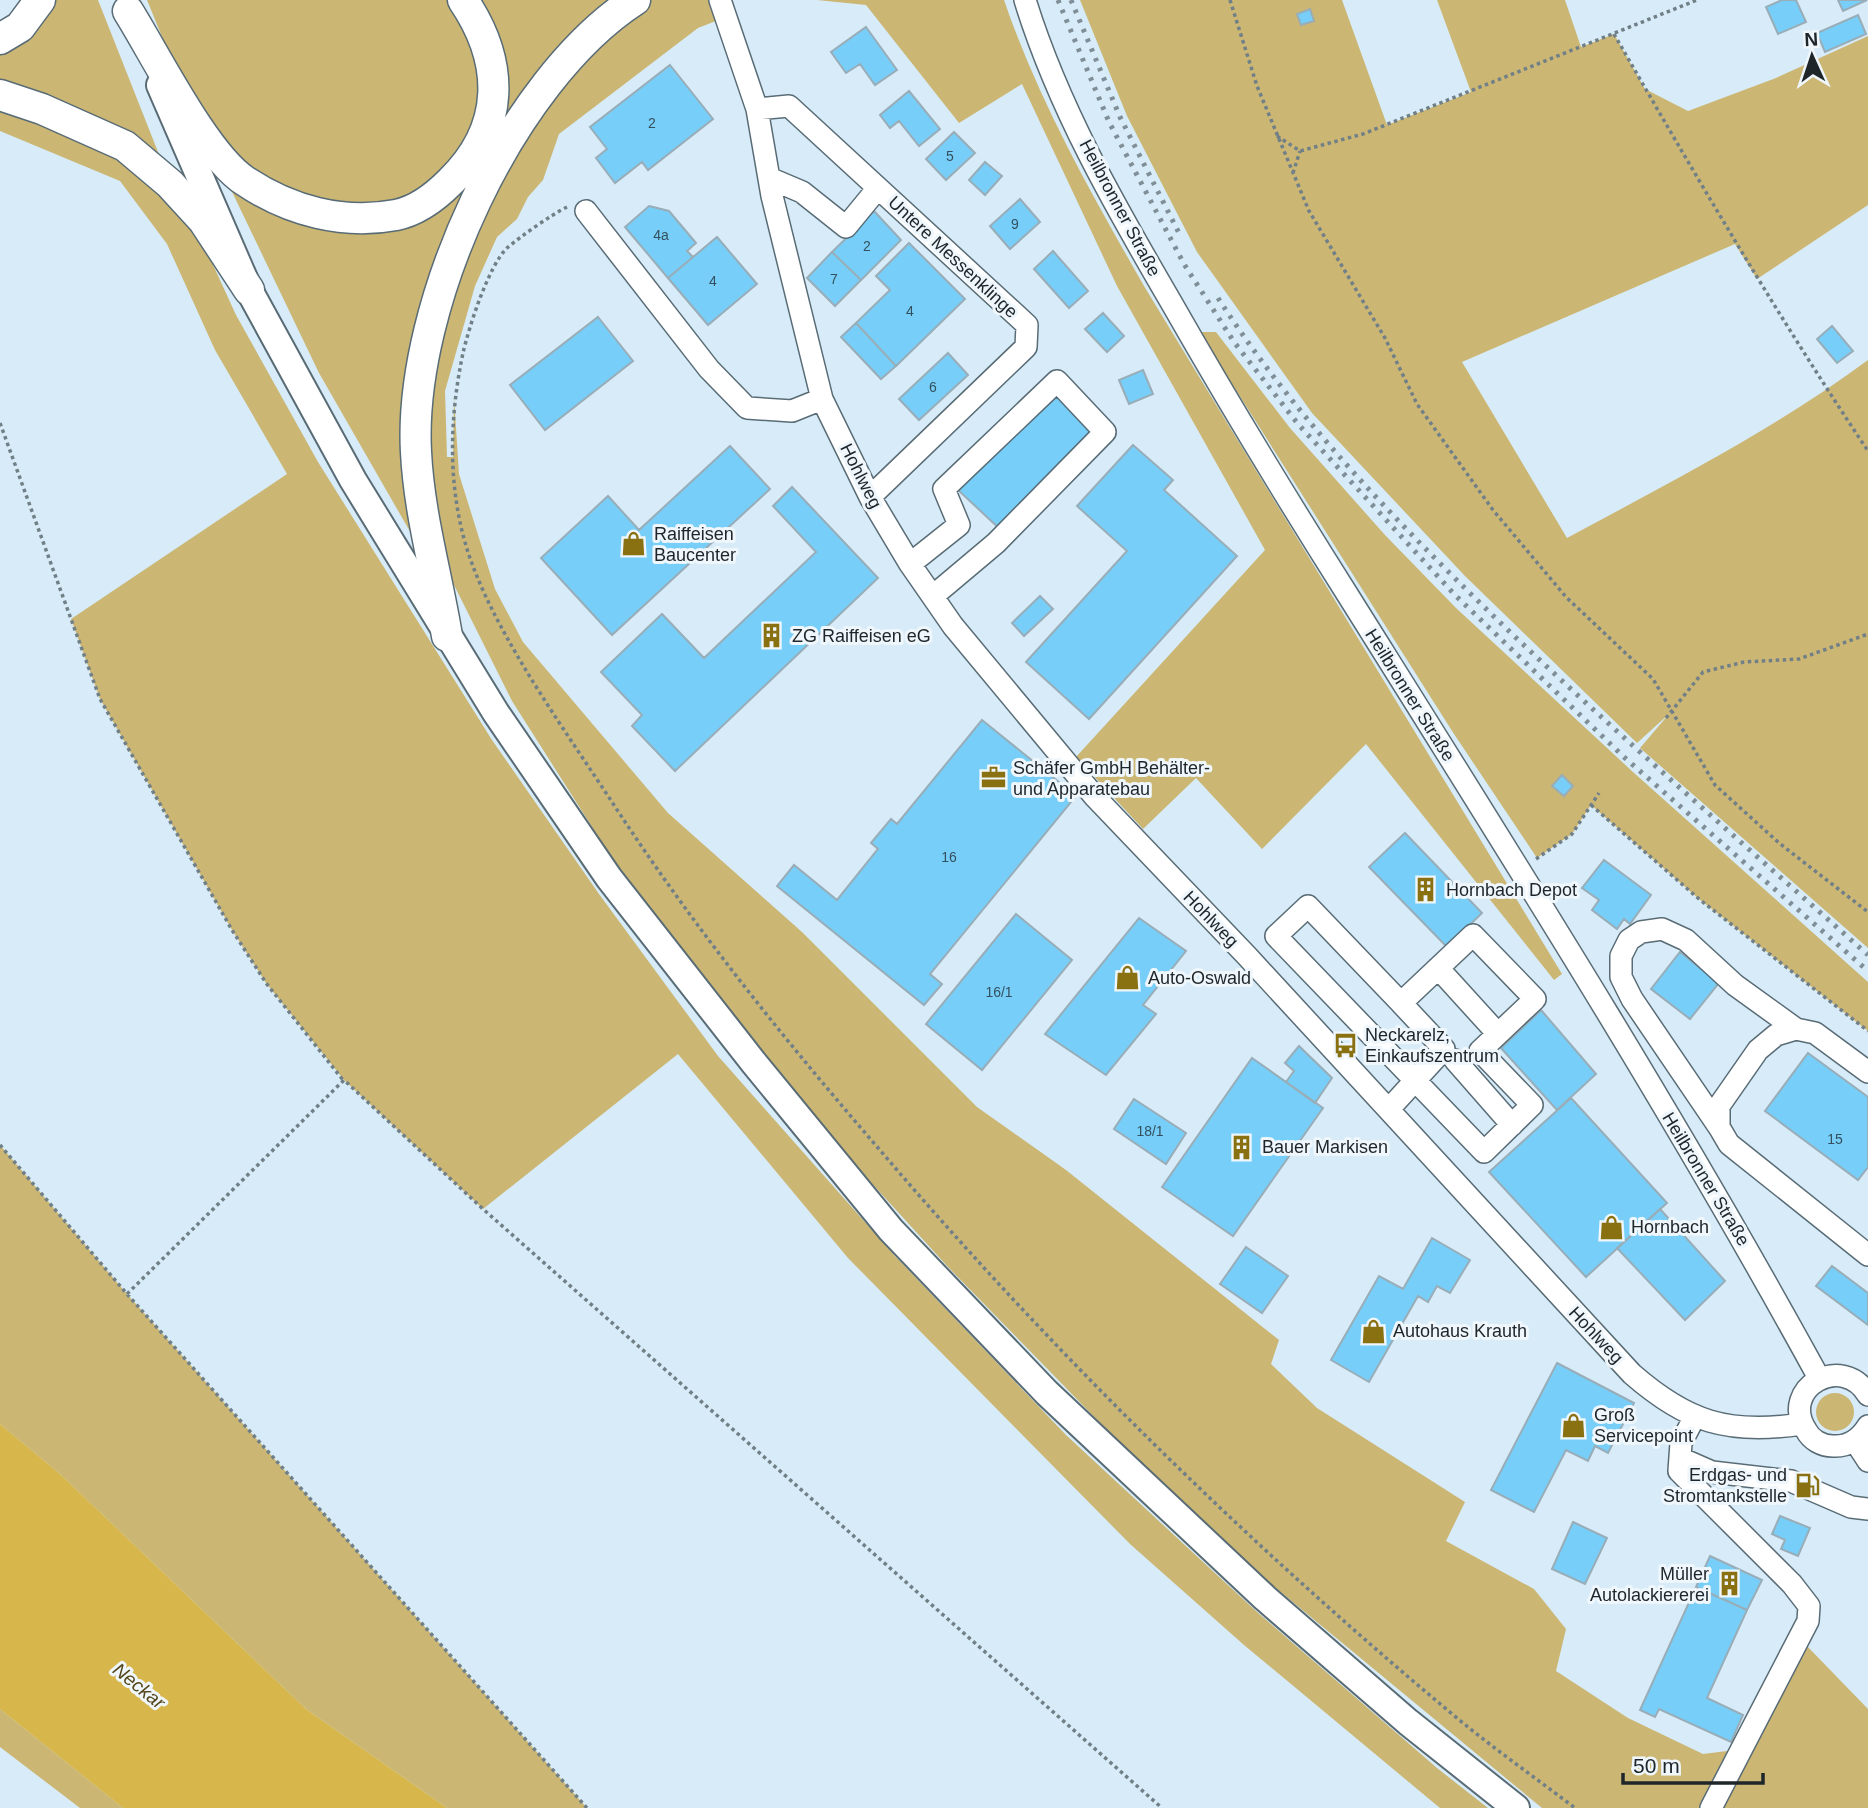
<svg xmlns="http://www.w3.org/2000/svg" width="1868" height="1808" viewBox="0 0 1868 1808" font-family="Helvetica,sans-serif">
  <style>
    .green { fill: #ccb674 }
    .water { fill: #d7b64b }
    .building { fill: #77cff9; stroke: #98adb8; stroke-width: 2 }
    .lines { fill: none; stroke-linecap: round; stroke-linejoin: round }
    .minor-casing { stroke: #596c76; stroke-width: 24 }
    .major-casing { stroke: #596c76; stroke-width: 30 }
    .highway-casing { stroke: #596c76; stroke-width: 33 }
    .path { stroke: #717f87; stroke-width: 3.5; stroke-dasharray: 3.5 3.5; stroke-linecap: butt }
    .minor { stroke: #fff; stroke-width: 21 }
    .major { stroke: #fff; stroke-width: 26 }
    .highway { stroke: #fff; stroke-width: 30 }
    .rail { stroke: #808e97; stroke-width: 5; stroke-dasharray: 3.5 7; stroke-linecap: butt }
    .labels { text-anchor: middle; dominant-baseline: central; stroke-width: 6; stroke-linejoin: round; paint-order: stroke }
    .number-label { font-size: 14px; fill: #34505e }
    .street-label { font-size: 18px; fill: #1e262a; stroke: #eff7fc }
    .poi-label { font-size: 18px; fill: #1e262a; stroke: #eff7fc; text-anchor: start }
    .water-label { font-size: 19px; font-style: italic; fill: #54461a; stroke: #eff7fc }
  </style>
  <rect width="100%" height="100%" fill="#d7ecf8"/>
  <!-- green -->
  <path class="green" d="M 55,0 L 98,0 L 160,157 L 113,123 L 0,85 L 0,50 Z
    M 147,0 L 720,0 L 726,17 L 698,28 L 559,134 L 543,180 L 528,197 L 517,219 L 497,237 L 475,286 L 445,391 L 447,457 L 453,457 L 454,397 L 459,474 L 495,589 L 523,642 L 668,813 L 802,932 L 977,1107 L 1066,1170 L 1279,1340 L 1271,1364 L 1317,1408 L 1465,1502 L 1446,1541 L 1534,1589 L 1566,1629 L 1556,1671 L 1628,1718 L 1703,1754 L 1743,1749 L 1805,1644 L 1868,1709 L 1868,1808 L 1542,1808 L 1260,1575 L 1145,1469 L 948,1267 L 845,1154 L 657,920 L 620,871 L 512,701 L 428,533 L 423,306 L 416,542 L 319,373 L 223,173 L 271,209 L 427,201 L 293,208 L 207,129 L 171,59 Z
    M 817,0 L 1004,0 C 1039,102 1091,193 1144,286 L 1562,974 L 1554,980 L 1366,744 L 1262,849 L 1196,778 L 1143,829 L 1076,757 L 1265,550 L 1117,286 L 1022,84 L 959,123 L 866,5 Z
    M 1080,0 L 1342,0 L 1387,125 L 1471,92 L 1437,0 L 1565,0 L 1581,47 L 1614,34 L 1645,89 L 1688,111 L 1776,78 L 1868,36 L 1868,205 L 1757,279 L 1735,244 L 1462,362 L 1567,538 C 1669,483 1775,429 1868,360 L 1868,948 L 1640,748 L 1669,714 L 1637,743 L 1465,576 L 1312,413 L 1197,252 L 1127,116 Z
    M 0,107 L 128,158 L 198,232 L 236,315 L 318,462 L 492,740 L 599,894 L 718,1056 L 895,1256 L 1066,1435 L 1256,1611 L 1437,1768 L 1488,1808 L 1440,1808 L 1244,1645 L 1130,1544 L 848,1258 L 678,1054 L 483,1209 L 344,1080 L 266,983 L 232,930 L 100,699 L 71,619 L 287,474 L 215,350 L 167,244 L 120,181 L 0,131 Z
    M 1199,332 L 1216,332 L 1290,428 L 1385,535 L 1456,608 L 1633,772 L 1868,982 L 1868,1031 L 1699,899 L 1591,805 L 1572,834 L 1537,858 L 1454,734 Z
    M 0,1145 L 127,1294 L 587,1808 L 447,1808 L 306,1709 L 59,1473 L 0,1424 Z
    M1816 1412a19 19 0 1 1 38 0a19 19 0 1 1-38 0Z
    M 0,1709 L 123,1808 L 80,1808 L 0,1747 Z"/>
  <!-- water -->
  <path class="water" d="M 0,1424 L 59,1473 L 306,1709 L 447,1808 L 123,1808 L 0,1709 Z"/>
  <!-- building -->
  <path class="building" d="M 1782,0 L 1796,0 L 1806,22 L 1778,34 L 1766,7 Z
    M 1838,0 L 1867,0 L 1843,11 Z
    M 1310,9 L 1314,21 L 1301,25 L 1297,14 Z
    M 1858,15 L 1866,34 L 1825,52 L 1817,33 Z
    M 866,27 L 897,70 L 875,85 L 860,64 L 846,73 L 831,52 Z
    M 670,65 L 713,119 L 648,170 L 642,162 L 615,183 L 596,158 L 607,149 L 590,127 Z
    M 909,91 L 940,129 L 919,146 L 899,121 L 890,128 L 880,115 Z
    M 954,132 L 975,153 L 946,180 L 926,159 Z
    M 985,162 L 1002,176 L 985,195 L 969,180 Z
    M 1020,199 L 1040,222 L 1010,249 L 990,226 Z
    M 649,206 L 669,211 L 696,243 L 687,251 L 693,257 L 668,278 L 625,227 Z
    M 874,211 L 901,240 L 861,280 L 832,252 Z
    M 717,237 L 757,284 L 708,325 L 668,278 Z
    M 909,243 L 965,299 L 896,366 L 856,323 L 890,290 L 876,276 Z
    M 1053,251 L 1088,291 L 1069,308 L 1034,269 Z
    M 832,252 L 861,280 L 835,306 L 807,278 Z
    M 1103,313 L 1124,336 L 1107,352 L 1085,329 Z
    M 598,317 L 633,361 L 545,430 L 510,385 Z
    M 856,323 L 896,366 L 881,379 L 841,337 Z
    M 1832,326 L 1853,351 L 1837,363 L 1817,339 Z
    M 948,353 L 968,375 L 919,420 L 899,399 Z
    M 1143,370 L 1153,394 L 1129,404 L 1119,380 Z
    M 1059,387 L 1102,434 L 1002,531 L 957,489 Z
    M 1133,445 L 1173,480 L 1164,490 L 1237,556 L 1089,719 L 1026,662 L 1127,551 L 1077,506 Z
    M 730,446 L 770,489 L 612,635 L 541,558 L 608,496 L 639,530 Z
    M 792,487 L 878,578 L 675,771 L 632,726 L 642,715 L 601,672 L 662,614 L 704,658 L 816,552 L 773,506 Z
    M 1040,596 L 1053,609 L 1024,636 L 1012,623 Z
    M 982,720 L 1076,796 L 930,974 L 942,984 L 924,1005 L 777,886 L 794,865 L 837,900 L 878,849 L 871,843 L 891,819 L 897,824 Z
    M 1562,775 L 1573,786 L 1564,796 L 1552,786 Z
    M 1405,833 L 1482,913 L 1447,947 L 1369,867 Z
    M 1604,860 L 1651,895 L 1630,924 L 1624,919 L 1617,929 L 1592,910 L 1599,900 L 1582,888 Z
    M 1016,914 L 1072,960 L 982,1070 L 926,1024 Z
    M 1139,918 L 1186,951 L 1143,1005 L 1156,1014 L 1106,1075 L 1045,1034 Z
    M 1680,952 L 1719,983 L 1690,1019 L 1651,989 Z
    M 1541,1010 L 1596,1074 L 1557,1110 L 1501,1048 Z
    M 1299,1046 L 1332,1078 L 1315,1103 L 1286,1082 L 1294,1071 L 1285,1063 Z
    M 1808,1053 L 1868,1097 L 1868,1167 L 1858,1180 L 1765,1111 Z
    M 1252,1058 L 1323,1108 L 1233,1236 L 1162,1187 Z
    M 1571,1098 L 1667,1203 L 1586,1277 L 1489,1172 Z
    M 1134,1099 L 1186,1133 L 1166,1164 L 1114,1129 Z
    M 1660,1209 L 1725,1281 L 1685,1320 L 1617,1248 Z
    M 1432,1238 L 1470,1260 L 1450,1293 L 1437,1286 L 1428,1302 L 1418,1296 L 1369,1382 L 1331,1360 L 1379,1276 L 1403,1289 Z
    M 1246,1247 L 1288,1276 L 1262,1313 L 1220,1284 Z
    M 1832,1266 L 1868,1293 L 1868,1325 L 1816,1286 Z
    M 1557,1363 L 1634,1403 L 1608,1453 L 1595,1446 L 1588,1461 L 1566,1450 L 1534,1512 L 1491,1490 Z
    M 1780,1516 L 1810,1528 L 1798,1556 L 1781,1549 L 1785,1540 L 1772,1534 Z
    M 1573,1522 L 1607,1538 L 1585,1584 L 1552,1569 Z
    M 1710,1556 L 1762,1580 L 1747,1610 L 1696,1587 Z
    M 1696,1587 L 1747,1610 L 1707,1698 L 1743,1715 L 1731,1742 L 1659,1709 L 1655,1717 L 1640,1710 Z"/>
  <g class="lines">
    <defs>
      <path id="minor" d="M 720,0 L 757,109 L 772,196 L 822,399 L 870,497 L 910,564 L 953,626 L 1095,797 L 1247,956 L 1632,1374 C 1687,1422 1728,1435 1802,1424
        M 1025,0 C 1058,107 1115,206 1171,302 C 1228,402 1287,499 1349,597 C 1510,854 1673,1111 1819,1378
        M 757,109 L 789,106 L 1027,325 L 1026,347 L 870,497
        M 769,178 L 802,192 L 846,227 L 878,188
        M 586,211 L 709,369 L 747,408 L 792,411 L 822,399
        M 910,564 L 959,525 L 944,489 L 1057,381 L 1105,432 L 996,543 L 933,596
        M 1308,906 L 1401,1003 L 1473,935 L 1535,999 L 1480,1051 L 1532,1105 L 1484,1152 L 1276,936 Z
        M 1438,968 L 1498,1034
        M 1796,1029 L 1776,1035 L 1758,1050 L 1719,1106 L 1719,1127 L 1729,1144 L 1868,1255
        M 1455,1060 L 1512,1125
        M 1389,1109 L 1444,1049 L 1401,1003
        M 1719,1127 L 1632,999 L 1621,977 L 1621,956 L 1629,940 L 1641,932 L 1662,929 L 1686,940 L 1735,985 L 1796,1029 L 1815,1033 L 1868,1072
        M 1868,1395 C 1843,1352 1779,1388 1806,1430 C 1811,1440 1822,1446 1833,1446 C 1848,1447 1860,1439 1868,1426
        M 1694,1418 L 1681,1443 L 1679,1471 L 1792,1584 L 1809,1606 L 1808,1621 L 1711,1808
        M 1855,1441 L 1868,1461
        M 1680,1458 L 1712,1472 L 1791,1481 L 1851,1507 L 1868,1509"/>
      <path id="major" d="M 160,85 L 249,290 L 353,480 L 496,713 L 609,878 L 754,1063 L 891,1230 L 1047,1393 L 1265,1598 L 1408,1722 L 1516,1808"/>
      <path id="highway" d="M 128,11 C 155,54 205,155 245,181 C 290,211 343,225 396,215 C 416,211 436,196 450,182 C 506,128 505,62 463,0
        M 0,39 L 20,27 L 40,0
        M 0,95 L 42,109 L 125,146 L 170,184 L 203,220 L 249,290
        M 447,636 C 437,575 419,514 416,452 C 408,305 510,81 635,0"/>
    </defs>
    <!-- minor casing -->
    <use href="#minor" class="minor-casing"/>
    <!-- major casing -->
    <use href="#major" class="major-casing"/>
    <!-- highway casing -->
    <use href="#highway" class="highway-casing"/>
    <!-- path -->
    <path class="path" d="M 1230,0 L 1257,86 L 1309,211 L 1385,338 L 1417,404 L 1493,510 L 1566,597 L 1653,679 L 1715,785 L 1779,843 L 1868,912
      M 1614,34 C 1695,175 1777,315 1868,451
      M 1277,136 L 1300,151 L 1363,134 L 1697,0
      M 1293,173 L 1300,151
      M 567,207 C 551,215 521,236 507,248 C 488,267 469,327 463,353 C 448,424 447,500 474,569 C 504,646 566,732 612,802 C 692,925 783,1038 879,1149 C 1053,1353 1245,1541 1451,1713 C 1490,1746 1533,1776 1575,1808
      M 0,423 L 100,699 L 232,930 L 266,983 L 343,1080
      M 1666,718 L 1703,672 L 1744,662 L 1799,659 L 1868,634
      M 1591,805 L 1699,899 L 1868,1031
      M 1536,859 L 1572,834 L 1599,793
      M 0,1145 L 127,1294 L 587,1808
      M 127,1294 L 344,1080 L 483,1209 L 1162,1808"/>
    <!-- minor -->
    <use href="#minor" class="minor"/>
    <!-- major -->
    <use href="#major" class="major"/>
    <!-- highway -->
    <use href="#highway" class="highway"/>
    <!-- rail -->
    <path class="rail" d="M 1058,0 L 1109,122 L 1184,264 L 1234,342 L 1298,424 L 1455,595 L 1625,758 L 1868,971
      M 1071,0 L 1120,117 L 1180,235
      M 1218,298 C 1298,422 1404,530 1510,632 C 1627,743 1748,848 1868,955"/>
  </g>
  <!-- icons -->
  <defs>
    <symbol id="shop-bare" viewBox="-9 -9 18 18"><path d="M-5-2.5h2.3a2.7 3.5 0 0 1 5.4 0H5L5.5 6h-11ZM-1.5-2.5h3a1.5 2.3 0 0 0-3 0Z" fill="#897011" stroke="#eff7fc" stroke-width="2.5" paint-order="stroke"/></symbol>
    <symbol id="building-bare" viewBox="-9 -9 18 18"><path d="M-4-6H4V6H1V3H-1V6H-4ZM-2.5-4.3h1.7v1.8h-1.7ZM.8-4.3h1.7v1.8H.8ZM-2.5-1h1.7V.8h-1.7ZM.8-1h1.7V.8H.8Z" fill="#897011" stroke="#eff7fc" stroke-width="2.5" paint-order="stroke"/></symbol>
    <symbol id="office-bare" viewBox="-9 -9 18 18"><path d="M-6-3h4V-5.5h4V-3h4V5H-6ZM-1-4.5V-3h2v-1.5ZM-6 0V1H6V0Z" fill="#897011" stroke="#eff7fc" stroke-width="2.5" paint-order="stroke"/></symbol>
    <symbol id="bus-bare" viewBox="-9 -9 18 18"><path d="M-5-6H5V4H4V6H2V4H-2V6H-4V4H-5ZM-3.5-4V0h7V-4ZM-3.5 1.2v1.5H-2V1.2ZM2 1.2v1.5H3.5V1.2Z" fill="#897011" stroke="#eff7fc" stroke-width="2.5" paint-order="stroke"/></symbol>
    <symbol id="fuel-bare" viewBox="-9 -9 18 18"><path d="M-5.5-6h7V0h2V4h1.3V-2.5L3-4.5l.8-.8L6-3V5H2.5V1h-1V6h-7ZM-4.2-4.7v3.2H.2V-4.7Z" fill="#897011" stroke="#eff7fc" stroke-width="2.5" paint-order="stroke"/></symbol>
  </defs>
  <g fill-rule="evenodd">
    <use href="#shop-bare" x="616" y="526" width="35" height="35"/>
    <use href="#building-bare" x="754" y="618" width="35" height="35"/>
    <use href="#office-bare" x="976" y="760" width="35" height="35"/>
    <use href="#building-bare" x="1408" y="872" width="35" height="35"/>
    <use href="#shop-bare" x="1110" y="960" width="35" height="35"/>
    <use href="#bus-bare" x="1328" y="1028" width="35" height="35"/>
    <use href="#building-bare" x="1224" y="1130" width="35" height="35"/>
    <use href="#shop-bare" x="1594" y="1210" width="35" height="35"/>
    <use href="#shop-bare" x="1356" y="1314" width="35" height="35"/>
    <use href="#shop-bare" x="1556" y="1408" width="35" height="35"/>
    <use href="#fuel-bare" x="1790" y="1468" width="35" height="35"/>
    <use href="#building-bare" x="1712" y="1566" width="35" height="35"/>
  </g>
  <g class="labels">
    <!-- number labels -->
    <g class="number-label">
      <text x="652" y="123">2</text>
      <text x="950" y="156">5</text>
      <text x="1015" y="224">9</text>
      <text x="661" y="235">4a</text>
      <text x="867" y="246">2</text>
      <text x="834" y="279">7</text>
      <text x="713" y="281">4</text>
      <text x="910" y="311">4</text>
      <text x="933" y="387">6</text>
      <text x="949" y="857">16</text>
      <text x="999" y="992">16/1</text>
      <text x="1150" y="1131">18/1</text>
      <text x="1835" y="1139">15</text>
    </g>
    <!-- street labels -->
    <g class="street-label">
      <text transform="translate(1120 208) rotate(62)">Heilbronner Straße</text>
      <text transform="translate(953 257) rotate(43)">Untere Messenklinge</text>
      <text transform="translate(861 476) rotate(63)">Hohlweg</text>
      <text transform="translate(1410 695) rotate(58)">Heilbronner Straße</text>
      <text transform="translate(1211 919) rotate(46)">Hohlweg</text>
      <text transform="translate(1706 1179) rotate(59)">Heilbronner Straße</text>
      <text transform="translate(1596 1335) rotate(47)">Hohlweg</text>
    </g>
    <!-- poi labels -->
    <g class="poi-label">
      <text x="654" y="534">Raiffeisen<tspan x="654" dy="21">Baucenter</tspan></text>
      <text x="792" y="636">ZG Raiffeisen eG</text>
      <text x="1013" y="768">Schäfer GmbH Behälter-<tspan x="1013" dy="21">und Apparatebau</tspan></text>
      <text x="1446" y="890">Hornbach Depot</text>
      <text x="1148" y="978">Auto-Oswald</text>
      <text x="1365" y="1035">Neckarelz,<tspan x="1365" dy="21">Einkaufszentrum</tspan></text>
      <text x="1262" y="1147">Bauer Markisen</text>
      <text x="1631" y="1227">Hornbach</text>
      <text x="1393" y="1331">Autohaus Krauth</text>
      <text x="1594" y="1415">Groß<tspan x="1594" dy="21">Servicepoint</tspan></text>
      <text x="1787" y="1475" text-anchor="end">Erdgas- und<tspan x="1787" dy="21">Stromtankstelle</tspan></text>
      <text x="1709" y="1574" text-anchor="end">Müller<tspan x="1709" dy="21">Autolackiererei</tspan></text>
    </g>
    <!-- water labels -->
    <g class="water-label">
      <text transform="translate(139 1686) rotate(39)">Neckar</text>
    </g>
  </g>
  <!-- north arrow -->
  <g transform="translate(1812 56) rotate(357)" stroke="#eff7fc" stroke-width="5" paint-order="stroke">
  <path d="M0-5L12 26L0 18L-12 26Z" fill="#1e262a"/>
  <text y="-10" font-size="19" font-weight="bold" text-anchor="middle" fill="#1e262a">N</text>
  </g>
  <!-- scale -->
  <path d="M1623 1773v10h140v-10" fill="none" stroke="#1e262a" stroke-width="3.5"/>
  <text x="1633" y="1773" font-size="21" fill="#1e262a" stroke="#eff7fc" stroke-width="5" paint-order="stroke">50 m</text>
</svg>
